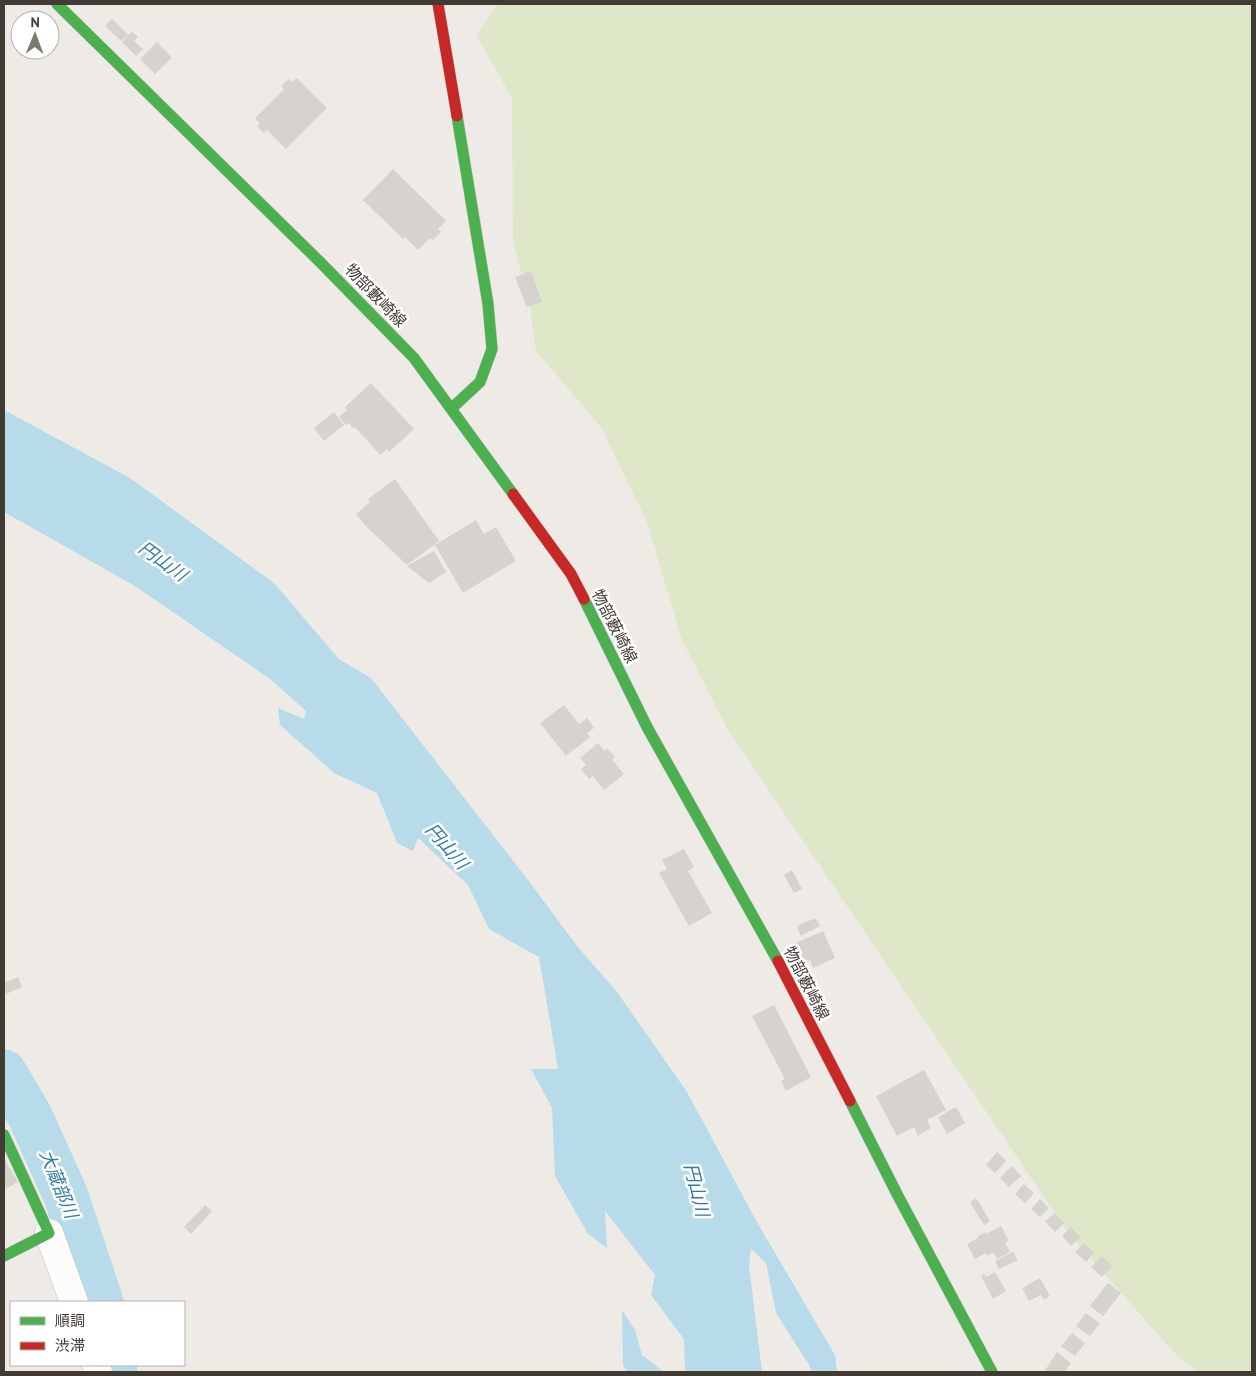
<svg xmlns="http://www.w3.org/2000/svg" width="1256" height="1376" viewBox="0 0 1256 1376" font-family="'PT Sans','Noto Sans JP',sans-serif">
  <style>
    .green { fill: #dee7c7 }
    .water { fill: #b8dbea }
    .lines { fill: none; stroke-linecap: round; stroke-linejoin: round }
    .river { stroke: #b8dbea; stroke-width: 45 }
    .building { fill: #d6d2cd }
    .street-casing { stroke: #cac6c2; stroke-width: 29 }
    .fast-casing { stroke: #ccc7be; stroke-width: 12 }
    .jam-casing { stroke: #ccc7be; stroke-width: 12 }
    .street { stroke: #fcfcfb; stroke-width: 28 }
    .fast { stroke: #4caf50; stroke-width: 11 }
    .jam { stroke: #c62828; stroke-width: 11 }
    .labels { text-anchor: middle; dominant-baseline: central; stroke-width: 5; stroke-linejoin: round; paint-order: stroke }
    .street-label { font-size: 16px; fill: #423b34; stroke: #fff }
    .water-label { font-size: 18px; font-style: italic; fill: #307da1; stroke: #fff }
  </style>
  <rect width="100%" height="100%" fill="#eeeae6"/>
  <!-- green -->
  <path class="green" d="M 498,4 L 1252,4 L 1252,1372 L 1199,1372 L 1178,1357 L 1069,1234 L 728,730 L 682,640 L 647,522 L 601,427 L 536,351 L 530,305 L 513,241 L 512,98 L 476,35 Z"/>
  <!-- water -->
  <path class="water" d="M 4,410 L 130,478 L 274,583 L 339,659 L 371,678 L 528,880 L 577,946 L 617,992 L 687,1092 L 758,1224 L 835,1355 L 837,1372 L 812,1372 L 809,1365 L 776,1313 L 766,1263 L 751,1249 L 749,1265 L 762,1372 L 685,1372 L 684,1339 L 651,1295 L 655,1275 L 605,1211 L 607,1248 L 588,1234 L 555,1176 L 552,1108 L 531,1069 L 558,1069 L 539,957 L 489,929 L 468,885 L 418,838 L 413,851 L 397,843 L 377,793 L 334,773 L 280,725 L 278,708 L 304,719 L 306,711 L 270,679 L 135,586 L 4,512 Z
    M 622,1310 L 635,1330 L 642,1355 L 664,1372 L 627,1372 L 623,1365 Z"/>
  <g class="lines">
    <!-- river -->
    <path class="river" d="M 4,1072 L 30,1116 L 66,1196 L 101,1302
      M 114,1365 L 115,1372"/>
  </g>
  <!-- building -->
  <path class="building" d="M 112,19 L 128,35 L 121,41 L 105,26 Z
    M 132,31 L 138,37 L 134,41 L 143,49 L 136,56 L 122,42 Z
    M 157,42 L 172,58 L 155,74 L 140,59 Z
    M 297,78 L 327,108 L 286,149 L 267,130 L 264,133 L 257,126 L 260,123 L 255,118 L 284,89 L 281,86 L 289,79 L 292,82 Z
    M 393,169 L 446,221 L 438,229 L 441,232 L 433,240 L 430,238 L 418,250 L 405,237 L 403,239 L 363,200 Z
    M 531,271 L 542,302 L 527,307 L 515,277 Z
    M 371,383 L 414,429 L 389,452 L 387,449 L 380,455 L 355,427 L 354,429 L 349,423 L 346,425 L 339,417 L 347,410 L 345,407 Z
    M 334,412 L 344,425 L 324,441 L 314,428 Z
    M 395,479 L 439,541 L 407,565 L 365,525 L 356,514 L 370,502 L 368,499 Z
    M 476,520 L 484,534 L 496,527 L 516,561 L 463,593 L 435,545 Z
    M 434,551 L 446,572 L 429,583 L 407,566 Z
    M 564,705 L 579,724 L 587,718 L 594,728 L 587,733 L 590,737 L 566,756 L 540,723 Z
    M 598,743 L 604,751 L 608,749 L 615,757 L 612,760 L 624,774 L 604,790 L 593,776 L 589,779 L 581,769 L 586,765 L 580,758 Z
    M 684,849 L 694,867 L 688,871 L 712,913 L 689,926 L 659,873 L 667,869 L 662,860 Z
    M 792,870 L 802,889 L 794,893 L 784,875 Z
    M 816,918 L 820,926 L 801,936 L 797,928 L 799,926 L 798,925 Z
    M 823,931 L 835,958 L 813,968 L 810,960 L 800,964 L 791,945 Z
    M 18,977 L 22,987 L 6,994 L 4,983 Z
    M 774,1005 L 811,1077 L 786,1091 L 781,1081 L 785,1079 L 752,1016 Z
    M 924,1070 L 946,1110 L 927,1120 L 931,1128 L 918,1136 L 914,1127 L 897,1136 L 876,1096 Z
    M 956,1107 L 965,1123 L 947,1134 L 938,1117 Z
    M 997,1152 L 1006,1161 L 995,1173 L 986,1165 Z
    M 4,1158 L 18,1182 L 4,1190 Z
    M 1012,1166 L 1021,1176 L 1009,1187 L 1000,1178 Z
    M 1024,1184 L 1034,1193 L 1025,1203 L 1015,1194 Z
    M 976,1198 L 990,1221 L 984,1225 L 970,1202 Z
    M 1040,1199 L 1049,1208 L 1040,1217 L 1031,1209 Z
    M 205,1205 L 212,1211 L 191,1234 L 184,1227 Z
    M 1055,1213 L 1064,1223 L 1055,1232 L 1045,1221 Z
    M 1001,1226 L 1009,1241 L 1005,1243 L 1010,1252 L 997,1259 L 993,1252 L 987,1256 L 986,1253 L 975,1259 L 967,1244 L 978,1238 L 977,1237 L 985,1232 L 986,1234 Z
    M 1071,1227 L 1080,1237 L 1071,1246 L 1062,1236 Z
    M 1084,1243 L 1094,1253 L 1086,1262 L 1075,1252 Z
    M 1013,1252 L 1018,1260 L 999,1269 L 995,1261 Z
    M 1102,1256 L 1112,1266 L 1102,1277 L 1091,1267 Z
    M 995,1272 L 1006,1291 L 993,1299 L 981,1276 L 984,1274 L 986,1277 Z
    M 1040,1278 L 1050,1296 L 1044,1300 L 1041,1295 L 1029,1301 L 1022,1288 Z
    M 1108,1283 L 1121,1293 L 1103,1316 L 1090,1306 Z
    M 1086,1313 L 1100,1323 L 1090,1336 L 1076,1326 Z
    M 1072,1333 L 1085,1343 L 1075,1356 L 1061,1346 Z
    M 1057,1352 L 1071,1363 L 1064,1372 L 1044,1372 Z"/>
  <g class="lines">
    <defs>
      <path id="street" d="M 49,1233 L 74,1302
        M 96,1365 L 98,1372"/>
      <path id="fast" d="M 57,4 L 320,262 L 414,358 L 513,494
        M 452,408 L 480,382 L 492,349 L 488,304 L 457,116
        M 584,599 L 647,727 L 778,961
        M 850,1101 L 897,1194 L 992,1372
        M 4,1135 L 49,1233 L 4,1256"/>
      <path id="jam" d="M 438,4 L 457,116
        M 513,494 L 571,574 L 584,599
        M 778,961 L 850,1101"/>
    </defs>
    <!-- street casing -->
    <use href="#street" class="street-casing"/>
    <!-- fast casing -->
    <use href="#fast" class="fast-casing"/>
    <!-- jam casing -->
    <use href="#jam" class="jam-casing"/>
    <!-- street -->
    <use href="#street" class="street"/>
    <!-- fast -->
    <use href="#fast" class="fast"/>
    <!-- jam -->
    <use href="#jam" class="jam"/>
  </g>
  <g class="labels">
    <!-- street labels -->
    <g class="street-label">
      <text transform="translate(376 295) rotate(46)">物部藪崎線</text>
      <text transform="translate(615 626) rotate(63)">物部藪崎線</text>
      <text transform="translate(807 983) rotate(63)">物部藪崎線</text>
    </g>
    <!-- water labels -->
    <g class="water-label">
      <text transform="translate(163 561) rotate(36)">円山川</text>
      <text transform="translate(447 846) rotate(49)">円山川</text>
      <text transform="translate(59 1184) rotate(68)">大蔵部川</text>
      <text transform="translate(697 1190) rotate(76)">円山川</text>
    </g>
  </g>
  <!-- border -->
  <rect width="1256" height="1376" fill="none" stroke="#423b34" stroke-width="10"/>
  <!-- legend -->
  <rect x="10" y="1301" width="175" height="65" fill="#ffffff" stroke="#b3b1ae"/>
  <rect x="20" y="1317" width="25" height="8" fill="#4caf50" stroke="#b3b1ae"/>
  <text x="55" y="1326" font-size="15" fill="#423b34">順調</text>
  <rect x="20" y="1342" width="25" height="8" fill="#c62828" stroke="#b3b1ae"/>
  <text x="55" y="1351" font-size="15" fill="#423b34">渋滞</text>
  <!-- north arrow -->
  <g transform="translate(35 35) rotate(1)"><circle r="24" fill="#ffffff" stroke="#b3b1ae"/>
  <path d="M0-4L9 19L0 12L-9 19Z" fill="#7e7872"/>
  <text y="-8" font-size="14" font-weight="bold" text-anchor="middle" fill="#423b34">N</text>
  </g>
</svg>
